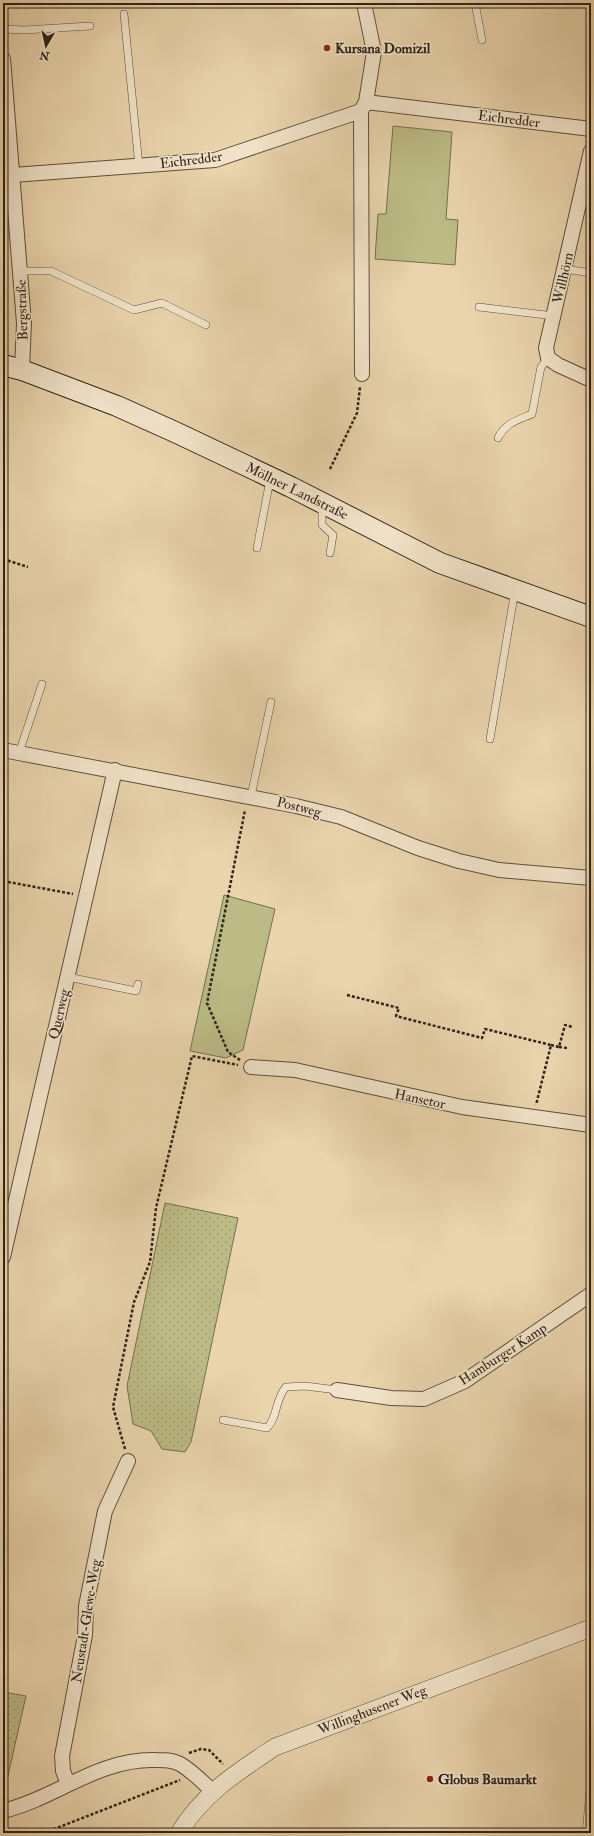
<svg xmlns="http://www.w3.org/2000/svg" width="594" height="1836" viewBox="0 0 594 1836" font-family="'IM FELL Double Pica',serif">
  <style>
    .grass { fill: url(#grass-dots); stroke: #756f50 }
    .park { fill: #bcbb86; stroke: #756f50 }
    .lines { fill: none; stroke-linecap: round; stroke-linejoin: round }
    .service-casing { stroke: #5d4f3e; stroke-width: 8 }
    .minor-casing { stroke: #5d4f3e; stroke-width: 16 }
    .tertiary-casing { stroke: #5d4f3e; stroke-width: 18 }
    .secondary-casing { stroke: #2e2319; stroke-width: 22 }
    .path { stroke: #2e2319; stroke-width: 2.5; stroke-dasharray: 3 2; stroke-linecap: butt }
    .service { stroke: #f1e3c9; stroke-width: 7 }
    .minor { stroke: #f1e3c9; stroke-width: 14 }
    .tertiary { stroke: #f1e3c9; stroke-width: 17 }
    .secondary { stroke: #f1e3c9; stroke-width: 20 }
    .poi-dot { fill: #8f2418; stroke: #f1e3c9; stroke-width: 1.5 }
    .labels { text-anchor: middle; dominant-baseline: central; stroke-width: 3.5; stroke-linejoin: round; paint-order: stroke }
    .poi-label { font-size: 14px; font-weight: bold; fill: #2e2319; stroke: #f1e3c9; text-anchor: start }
    .street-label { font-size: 14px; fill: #2e2319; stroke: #f1e3c9 }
  </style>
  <defs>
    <pattern id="grass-dots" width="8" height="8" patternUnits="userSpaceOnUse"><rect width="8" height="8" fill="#bcbb86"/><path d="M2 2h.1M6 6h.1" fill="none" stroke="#a2a073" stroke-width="1.8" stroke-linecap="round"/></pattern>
  </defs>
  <rect width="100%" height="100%" fill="#e9d4ac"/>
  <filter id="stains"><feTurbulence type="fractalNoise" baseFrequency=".005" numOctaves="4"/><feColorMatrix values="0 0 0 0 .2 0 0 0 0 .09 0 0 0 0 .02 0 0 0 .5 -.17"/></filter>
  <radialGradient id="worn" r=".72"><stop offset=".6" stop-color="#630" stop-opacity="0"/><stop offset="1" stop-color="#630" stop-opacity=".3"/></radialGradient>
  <!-- grass -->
  <path class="grass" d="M 165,1203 L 238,1218 L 191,1442 L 185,1452 L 162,1449 L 151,1431 L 133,1424 L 127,1386 Z
    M 3,1692 L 26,1696 L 5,1789 L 3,1790 Z"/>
  <!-- park -->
  <path class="park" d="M 393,126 L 452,132 L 446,219 L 458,220 L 455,265 L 375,259 L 378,214 L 386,214 Z
    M 224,895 L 275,909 L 243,1050 L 226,1058 L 190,1051 Z"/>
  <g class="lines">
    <defs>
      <path id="service" d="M 475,3 L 482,40
        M 124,14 L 139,166
        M 3,29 L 24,30 L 90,26
        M 565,269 L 591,273
        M 20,271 L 51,271 L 134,310 L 162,303 L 206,325
        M 479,307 L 554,316
        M 498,438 C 505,423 518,420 532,414 L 541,367 L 548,358
        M 322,505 L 322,525 L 333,535 L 330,553
        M 257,548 L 270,480
        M 490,739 L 515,590
        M 19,753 L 42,684
        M 251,796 L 271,702
        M 68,977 L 136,991 L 138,984
        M 223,1420 L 267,1428 C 278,1417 275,1399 286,1387 L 305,1386 L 337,1390
        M 586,1833 L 591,1779"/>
      <path id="minor" d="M 364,3 L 374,52 L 366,102
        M 3,59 L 24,323 L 22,370
        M 361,111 L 362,374
        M 591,151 L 546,348 L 548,358 L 558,365 L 591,380
        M 13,175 L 215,160 L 361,111 L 366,102 L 591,129
        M 3,750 L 296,806 L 341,817 L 418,848 L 459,861 L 499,870 L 591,878
        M 251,1067 L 295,1070 L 462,1107 L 591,1125
        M 3,1257 L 115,770
        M 337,1390 L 391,1398 L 424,1399 L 465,1381 L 591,1294
        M 68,1784 L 63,1771 L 62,1756 L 85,1635 L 86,1606 L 105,1511 L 128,1461
        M 3,1811 C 56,1798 99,1758 156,1760 C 165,1760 172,1760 180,1764 C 192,1771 203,1782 213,1792"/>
      <path id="tertiary" d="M 179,1833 C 202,1794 239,1771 275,1747 L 591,1628"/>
      <path id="secondary" d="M 3,365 L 22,370 L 117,406 L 175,432 L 291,487 L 440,563 L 591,617"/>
    </defs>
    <!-- service casing -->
    <use href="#service" class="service-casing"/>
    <!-- minor casing -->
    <use href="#minor" class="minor-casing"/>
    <!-- tertiary casing -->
    <use href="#tertiary" class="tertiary-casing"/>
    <!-- secondary casing -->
    <use href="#secondary" class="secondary-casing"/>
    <!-- path -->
    <path class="path" d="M 330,469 L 357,413 L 360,387
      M 3,559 L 28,567
      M 3,881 L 73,894
      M 347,995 L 399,1008 L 396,1016 L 482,1038 L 485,1029 L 551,1045 L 536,1105
      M 551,1045 L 559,1047 L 565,1025 L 573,1027
      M 559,1047 L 567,1048
      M 240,1060 L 228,1052 L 207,1003 L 245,810
      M 125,1449 L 113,1407 L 134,1302 L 150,1262 L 156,1208 L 192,1056 L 238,1065
      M 189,1753 L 201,1749 L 209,1750 L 223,1764
      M 44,1833 L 180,1780"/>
    <!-- service -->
    <use href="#service" class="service"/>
    <!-- minor -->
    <use href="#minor" class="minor"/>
    <!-- tertiary -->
    <use href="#tertiary" class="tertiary"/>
    <!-- secondary -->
    <use href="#secondary" class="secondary"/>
  </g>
  <!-- markers -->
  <g class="poi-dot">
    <circle cx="327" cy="48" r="4"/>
    <circle cx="430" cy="1779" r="4"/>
  </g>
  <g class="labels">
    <!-- poi labels -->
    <g class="poi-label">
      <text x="335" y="48">Kursana Domizil</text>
      <text x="438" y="1779">Globus Baumarkt</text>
    </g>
    <!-- street labels -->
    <g class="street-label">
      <text transform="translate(509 119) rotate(7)">Eichredder</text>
      <text transform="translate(191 160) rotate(-7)">Eichredder</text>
      <text transform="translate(563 278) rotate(-77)">Willhörn</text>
      <text transform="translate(22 310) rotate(-92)">Bergstraße</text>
      <text transform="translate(297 491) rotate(26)">Möllner Landstraße</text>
      <text transform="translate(299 807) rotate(14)">Postweg</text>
      <text transform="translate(59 1014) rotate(-77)">Querweg</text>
      <text transform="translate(420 1099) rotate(12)">Hansetor</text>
      <text transform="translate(503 1354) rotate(-33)">Hamburger Kamp</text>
      <text transform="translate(86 1621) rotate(-81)">Neustadt-Glewe-Weg</text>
      <text transform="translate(372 1710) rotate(-21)">Willinghusener Weg</text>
    </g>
  </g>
  <!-- margin -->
  <rect width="594" height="1836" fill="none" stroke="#e9d4ac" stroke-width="16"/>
  <rect x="4" y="4" width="586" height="1828" fill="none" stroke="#2e2319" stroke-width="2"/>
  <rect x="8" y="8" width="578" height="1820" fill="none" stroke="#2e2319"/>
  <!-- north arrow -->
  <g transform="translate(46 46) rotate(189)" stroke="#f1e3c9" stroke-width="3" paint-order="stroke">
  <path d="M0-3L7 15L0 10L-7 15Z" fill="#2e2319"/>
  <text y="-6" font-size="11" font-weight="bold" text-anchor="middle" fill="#2e2319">N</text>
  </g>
  <rect width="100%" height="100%" filter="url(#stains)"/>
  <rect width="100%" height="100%" fill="url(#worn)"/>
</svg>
